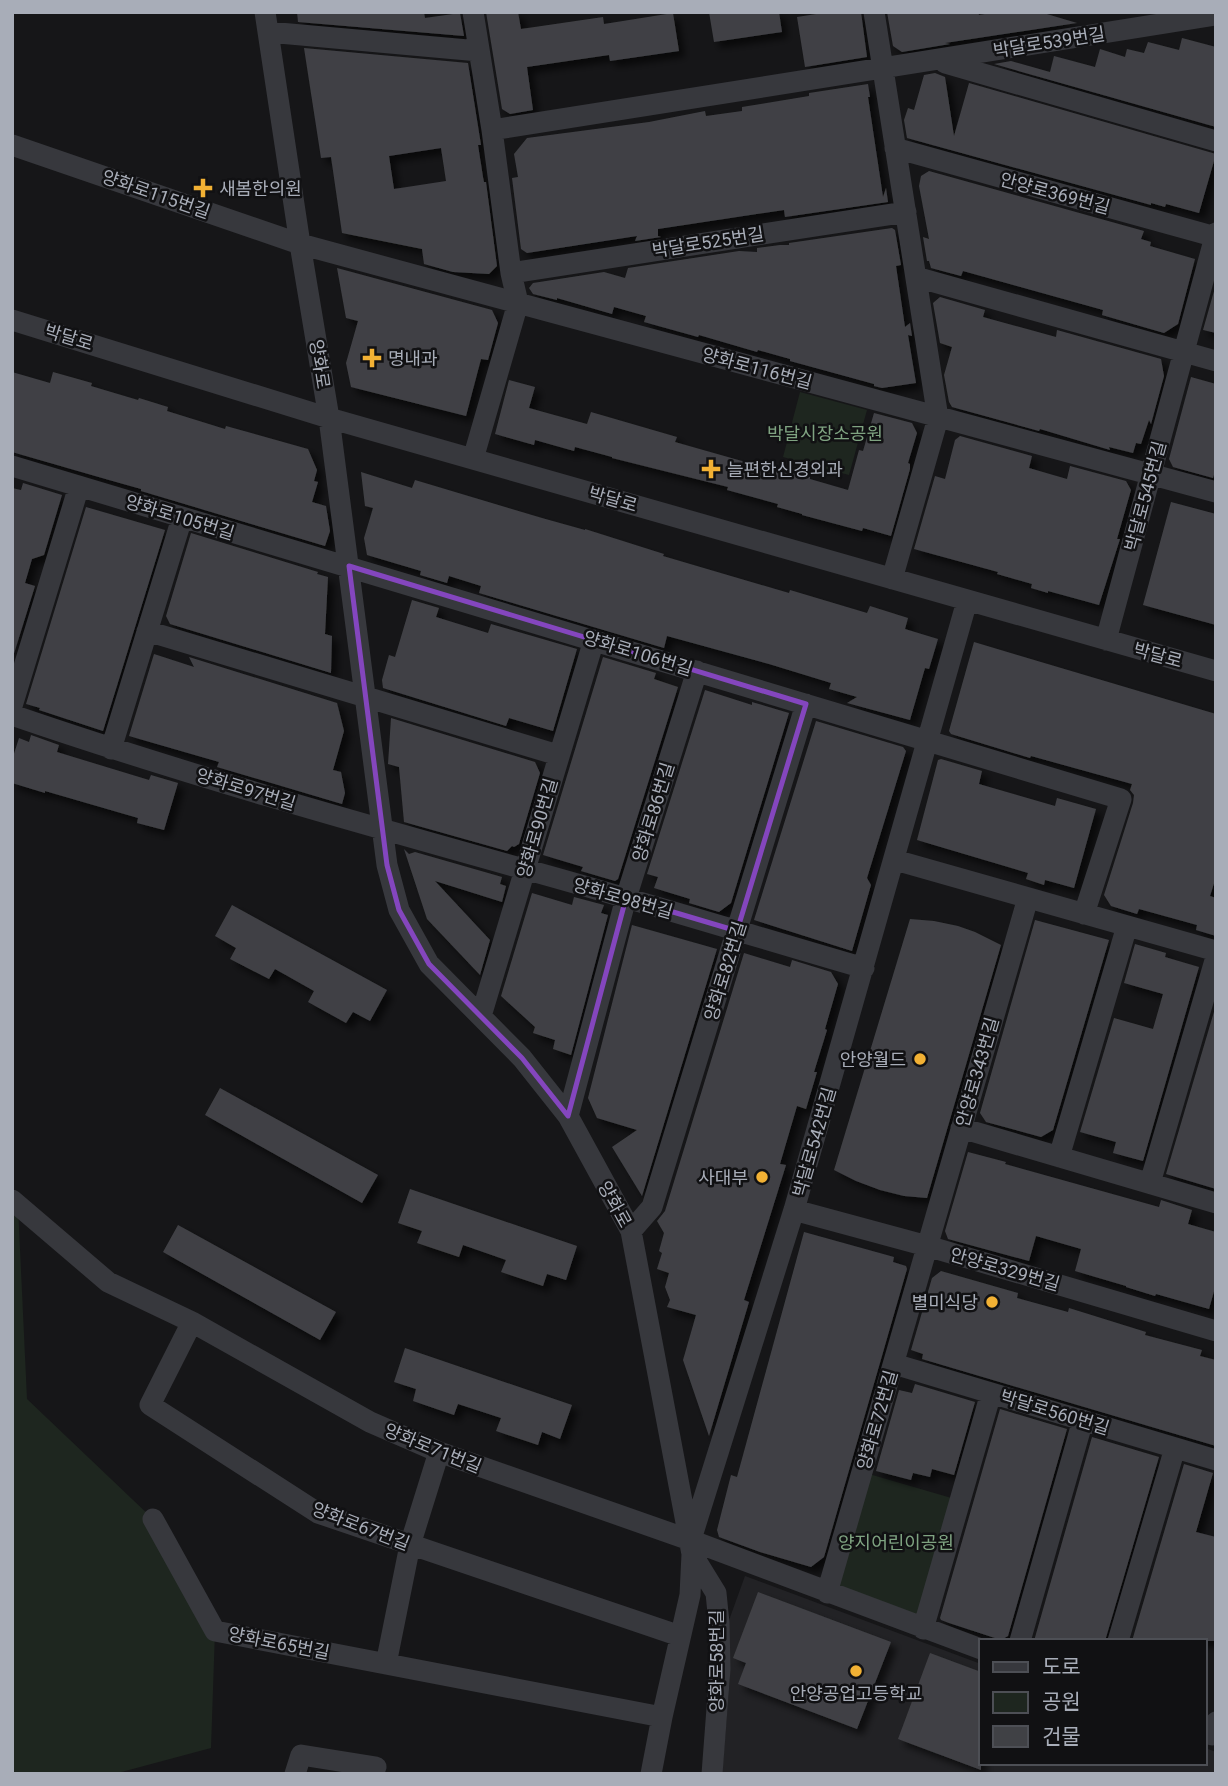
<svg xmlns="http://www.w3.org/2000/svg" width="1228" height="1786" viewBox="0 0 1228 1786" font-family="Roboto,'Noto Sans KR',sans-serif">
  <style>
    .built { fill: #222225 }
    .green { fill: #1e261f }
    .building { fill: #404145; fill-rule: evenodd; filter: url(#shadow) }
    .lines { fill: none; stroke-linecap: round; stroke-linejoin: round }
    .minor { stroke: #37383d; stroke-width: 21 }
    .marked { fill: none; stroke: #8446be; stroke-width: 5; stroke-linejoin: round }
    .poi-dot { fill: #f2b134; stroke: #111113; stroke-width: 2.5 }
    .labels { text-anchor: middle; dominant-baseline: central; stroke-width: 5; stroke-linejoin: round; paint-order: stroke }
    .street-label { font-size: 18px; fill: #a8adb8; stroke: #111113 }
    .poi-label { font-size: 18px; fill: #a8adb8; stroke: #111113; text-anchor: start }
    .park-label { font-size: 18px; fill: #7fa381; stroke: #111113 }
  </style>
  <defs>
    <filter id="shadow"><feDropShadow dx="6" dy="6" stdDeviation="3.5" flood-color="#0009"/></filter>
  </defs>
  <rect width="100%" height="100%" fill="#161618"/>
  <!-- built -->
  <path class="built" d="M 745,1576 L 981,1664 L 981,1763 L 1205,1763 L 1205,1748 L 1216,1752 L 1216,1774 L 722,1774 L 730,1677 L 728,1623 Z"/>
  <!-- green -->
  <path class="green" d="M 800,392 L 867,410 L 849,475 L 783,457 Z
    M 12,1200 L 18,1206 L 27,1399 L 153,1519 L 215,1631 L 211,1748 L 114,1774 L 12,1774 Z
    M 869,1474 L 955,1499 L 922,1618 L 837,1586 Z"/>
  <!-- building -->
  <path class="building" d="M 297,12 L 424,12 L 425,18 L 460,13 L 464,36 L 298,22 Z
    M 486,12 L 518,12 L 521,29 L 603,17 L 604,24 L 673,13 L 679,51 L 610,61 L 609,55 L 527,67 L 533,110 L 510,114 L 502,109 Z
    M 709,12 L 779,12 L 782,32 L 714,42 Z
    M 829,12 L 861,12 L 867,57 L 805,67 L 797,17 Z
    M 887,12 L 978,12 L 979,15 L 996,12 L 1040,12 L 1077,23 L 945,43 L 950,44 L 902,52 L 893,46 Z
    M 1182,38 L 1216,47 L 1216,127 L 994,64 L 1011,61 L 1050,72 L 1054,56 L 1095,67 L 1100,49 L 1125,57 L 1127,49 L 1144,53 L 1148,42 L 1179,50 Z
    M 304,48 L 468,63 L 481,145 L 478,145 L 483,177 L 484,182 L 486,182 L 497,266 L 489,274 L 453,272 L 424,264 L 422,249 L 342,233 L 331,157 L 321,158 ZM 441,148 L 446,181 L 394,189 L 389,156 Z
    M 935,73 L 945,77 L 954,136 L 969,83 L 1216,154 L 1199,213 L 1166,204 L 1165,207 L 1151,203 L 1151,205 L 907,138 L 904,120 L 908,108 L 914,110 L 924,75 Z
    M 868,84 L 870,97 L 868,97 L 883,197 L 886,188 L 888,202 L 785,217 L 784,210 L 658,229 L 658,236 L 661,237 L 635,241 L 637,236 L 527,253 L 521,249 L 512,178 L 518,177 L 514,154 L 527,138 L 649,122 L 705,111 L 706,116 L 742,111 L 742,107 L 809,96 L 809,93 Z
    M 929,171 L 1144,231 L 1141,239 L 1151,242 L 1150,246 L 1195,259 L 1178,324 L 1164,333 L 1102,315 L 1103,310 L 963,271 L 961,276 L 931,268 L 929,261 L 927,261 L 923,237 L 929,239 L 919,186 L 921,176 Z
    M 892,228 L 895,230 L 901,265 L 896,266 L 905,327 L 910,323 L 912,336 L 908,335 L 916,383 L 882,388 L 874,386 L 874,384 L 790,361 L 790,359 L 758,350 L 757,352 L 699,335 L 698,337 L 644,322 L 646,316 L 614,307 L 612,314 L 557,298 L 557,300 L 533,294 L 529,288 L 533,283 L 604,272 L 625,278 L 628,268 L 739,251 L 757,252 L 757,248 L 780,245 L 789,245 L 789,243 Z
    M 337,268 L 492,310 L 498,323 L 488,360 L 481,359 L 466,416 L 351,387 L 346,363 L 358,321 L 346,318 Z
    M 1216,284 L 1216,333 L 1203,330 Z
    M 940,297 L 985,310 L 983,317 L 1056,337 L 1057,330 L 1161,359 L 1164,376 L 1151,424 L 1149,420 L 1141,444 L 1136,443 L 1133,453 L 1109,447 L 1110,450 L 1040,429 L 1039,431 L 952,407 L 949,402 L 944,375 L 952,347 L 940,343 L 933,303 Z
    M 12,372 L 50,383 L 53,372 L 92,383 L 91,386 L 138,400 L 139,398 L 168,407 L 167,411 L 225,429 L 226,426 L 308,449 L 317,470 L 314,481 L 318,482 L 312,502 L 326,506 L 330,531 L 325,546 L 141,491 L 141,489 L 109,480 L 12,452 Z
    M 1191,377 L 1216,384 L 1216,468 L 1213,478 L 1173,467 L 1169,459 Z
    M 509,380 L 535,387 L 529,408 L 587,424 L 591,412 L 677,437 L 675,442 L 749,463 L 810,477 L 810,479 L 848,490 L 859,450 L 863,451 L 874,413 L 912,423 L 917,433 L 908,463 L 910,464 L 910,469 L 891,536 L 863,528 L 862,531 L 802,515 L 802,514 L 777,507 L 778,504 L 727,490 L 728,487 L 612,458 L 612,457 L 575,447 L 574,451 L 535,440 L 534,445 L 495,434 Z
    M 960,436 L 1032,456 L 1029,468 L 1067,479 L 1070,466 L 1126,481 L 1131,490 L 1117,539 L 1120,539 L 1099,605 L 1048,591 L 1048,593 L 1031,588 L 1032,584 L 997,574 L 998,572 L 914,549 L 935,476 L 945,479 L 955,440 Z
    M 361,472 L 412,488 L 415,480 L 542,518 L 585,530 L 585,529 L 664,554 L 663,556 L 789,593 L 790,590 L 867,613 L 870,606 L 908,618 L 905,629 L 938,639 L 929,669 L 925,668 L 910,720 L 847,703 L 857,697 L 829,689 L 831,683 L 769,664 L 667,636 L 664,648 L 479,593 L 481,586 L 449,576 L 447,583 L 420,575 L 421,571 L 367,555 L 364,538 L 373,508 L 365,506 Z
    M 23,483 L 62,495 L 44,555 L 32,559 L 25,583 L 35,586 L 12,660 L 12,488 L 21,490 Z
    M 1171,502 L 1216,514 L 1216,625 L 1143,605 Z
    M 86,507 L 165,530 L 103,731 L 39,710 L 40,708 L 26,704 Z
    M 191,533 L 318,572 L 317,574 L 328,577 L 325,634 L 332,636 L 331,673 L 170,624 L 166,616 Z
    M 412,600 L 439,608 L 436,617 L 488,633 L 491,624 L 577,649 L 553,731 L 509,718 L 506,726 L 383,688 L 382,680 L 389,655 L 395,657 Z
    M 974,642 L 1216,714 L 1216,877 L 1210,896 L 1216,898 L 1216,936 L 1196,930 L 1197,925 L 1139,909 L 1137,914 L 1111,906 L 1104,895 L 1133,803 L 1134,795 L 1130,790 L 1132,784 L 1031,756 L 1030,758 L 951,734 L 949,731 Z
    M 154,654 L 194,667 L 189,657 L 337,703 L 344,731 L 333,770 L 341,772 L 345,793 L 342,804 L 217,767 L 219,762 L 129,736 Z
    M 603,657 L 656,673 L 654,679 L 678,687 L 618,879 L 615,881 L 581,871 L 583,867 L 543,855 Z
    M 705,690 L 752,705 L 752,702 L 789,713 L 731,903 L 719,912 L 689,903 L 690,899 L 654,888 L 658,877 L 647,874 Z
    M 391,718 L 535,762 L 540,773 L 519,844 L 514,847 L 512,846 L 507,851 L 404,822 L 399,767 L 388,764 Z
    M 816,721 L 903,747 L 906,751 L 867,878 L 871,885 L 852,951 L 754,920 Z
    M 31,735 L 59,745 L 57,752 L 149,780 L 151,775 L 178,783 L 164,830 L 137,823 L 138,818 L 45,791 L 45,793 L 12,783 L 12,760 L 19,738 L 29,742 Z
    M 941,759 L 982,771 L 979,784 L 1055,806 L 1057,798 L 1096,809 L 1074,888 L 1045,880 L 1044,885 L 1026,879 L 1028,873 L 917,840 L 938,760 Z
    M 404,849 L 409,854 L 415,852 L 502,877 L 500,884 L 506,886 L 502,902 L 435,881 L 490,940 L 480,975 L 427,919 Z
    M 532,893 L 572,905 L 574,897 L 604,905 L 601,913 L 608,915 L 571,1055 L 553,1049 L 555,1040 L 533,1033 L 535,1027 L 501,996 Z
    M 232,905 L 387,990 L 370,1021 L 353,1012 L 346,1023 L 308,1002 L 314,991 L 275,969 L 269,979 L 230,959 L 236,948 L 215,936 Z
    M 910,919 L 934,921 L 958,926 L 975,932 L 1001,945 L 927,1198 L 904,1196 L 880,1190 L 856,1181 L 834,1170 Z
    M 1035,920 L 1109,940 L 1053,1130 L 1041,1137 L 986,1122 L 980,1113 Z
    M 632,925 L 717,949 L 642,1196 L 612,1147 L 637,1130 L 597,1118 L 588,1098 Z
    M 1135,944 L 1166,953 L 1165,957 L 1199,967 L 1143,1161 L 1113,1153 L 1116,1142 L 1080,1132 L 1114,1018 L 1153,1029 L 1163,994 L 1124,983 Z
    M 744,953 L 790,967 L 792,960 L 831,972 L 838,984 L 825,1029 L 827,1030 L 814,1072 L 817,1072 L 806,1109 L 797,1106 L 780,1164 L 786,1165 L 744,1300 L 749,1302 L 709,1436 L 683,1360 L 696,1315 L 667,1307 L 670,1300 L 665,1287 L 669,1273 L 657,1269 L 662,1253 L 659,1251 L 664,1233 L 657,1221 L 665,1211 Z
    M 1216,1005 L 1216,1189 L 1166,1174 Z
    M 220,1088 L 378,1175 L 362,1203 L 205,1115 Z
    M 968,1152 L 1006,1162 L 1005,1164 L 1159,1207 L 1161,1200 L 1192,1210 L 1188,1224 L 1216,1232 L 1216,1284 L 1209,1309 L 1156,1294 L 1155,1296 L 1126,1287 L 1126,1286 L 1075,1271 L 1081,1249 L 1036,1236 L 1029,1261 L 948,1239 L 945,1231 Z
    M 410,1189 L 577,1246 L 566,1280 L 547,1274 L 543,1286 L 501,1272 L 506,1260 L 463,1245 L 459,1257 L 417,1243 L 422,1231 L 398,1223 Z
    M 178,1225 L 336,1312 L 320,1340 L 163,1252 Z
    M 804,1232 L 894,1257 L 893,1262 L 906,1266 L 907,1269 L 824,1557 L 811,1567 L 760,1552 L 719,1537 L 717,1530 L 731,1475 L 737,1477 Z
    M 941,1271 L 1018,1293 L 1017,1298 L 1068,1312 L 1069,1308 L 1146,1332 L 1145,1335 L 1202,1350 L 1200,1356 L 1216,1360 L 1216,1446 L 922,1359 L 923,1354 L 911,1350 L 932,1278 Z
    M 405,1348 L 572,1405 L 560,1439 L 542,1432 L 538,1445 L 496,1431 L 501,1418 L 458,1404 L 454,1415 L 413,1401 L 416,1389 L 394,1382 Z
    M 915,1384 L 975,1402 L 954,1475 L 932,1469 L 930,1477 L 913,1473 L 911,1480 L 876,1471 L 899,1390 L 912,1393 Z
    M 1000,1409 L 1067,1429 L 1008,1636 L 1001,1640 L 949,1623 L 941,1620 L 940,1618 Z
    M 1092,1437 L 1159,1457 L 1105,1641 L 1034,1641 Z
    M 1184,1464 L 1213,1473 L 1196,1532 L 1216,1537 L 1216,1641 L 1132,1641 Z
    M 758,1592 L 891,1642 L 857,1729 L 738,1684 L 746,1663 L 733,1658 Z
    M 930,1653 L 981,1672 L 981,1770 L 898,1739 Z"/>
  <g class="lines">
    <!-- minor -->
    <path class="minor" d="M 265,12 L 300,244 L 329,418 L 387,865 L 399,910 L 429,964 L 522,1058 L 568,1116 L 631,1231 L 692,1554 L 690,1595 L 662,1717 L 651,1774
      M 473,12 L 492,130 L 511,273 L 518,303 L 473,459
      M 874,12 L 938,418 L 892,579
      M 268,32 L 479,51
      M 945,63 L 1216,141
      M 492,130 L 1216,15
      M 12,145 L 300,244 L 1216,492
      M 895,148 L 1216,237
      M 511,273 L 906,212
      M 916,277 L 1216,361
      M 12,320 L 329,418 L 1216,671
      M 12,466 L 1121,799 L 1084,914
      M 147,631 L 558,755
      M 1106,640 L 1216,233
      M 12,706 L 79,486
      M 12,715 C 181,773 352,821 524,869 C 637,900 750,935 864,968
      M 111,749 L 182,518
      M 895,860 L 1216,951
      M 481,1016 L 594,640
      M 568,1116 L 626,898 L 697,671
      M 961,1128 L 1216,1203
      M 1059,1157 L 1127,926
      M 1150,1183 L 1216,957
      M 12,1200 L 108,1282 L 192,1322 L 370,1422 L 439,1452 L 690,1540 L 981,1649
      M 794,1210 L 927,1246 L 1216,1331
      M 631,1231 L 652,1207 L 806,704
      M 192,1322 L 150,1405 L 318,1513 L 680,1636
      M 894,1364 L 1216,1460
      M 153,1519 L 215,1631 L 662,1717
      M 692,1536 L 794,1210 L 967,601
      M 692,1554 L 716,1593 L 719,1623 L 720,1669 L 712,1774
      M 827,1593 L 1028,898
      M 923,1629 L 991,1393
      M 1020,1641 L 1083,1420
      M 1118,1641 L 1175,1448
      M 386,1664 L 410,1545 L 439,1452
      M 1212,1735 L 1216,1722
      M 295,1774 L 301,1755 L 376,1767"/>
  </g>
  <!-- marked area -->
  <path class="marked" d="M 349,566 L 806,704 L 737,931 L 626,898 L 568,1116 L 522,1058 L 429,964 L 399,910 L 387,865 Z"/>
  <!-- markers -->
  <g class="poi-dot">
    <path d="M199.5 177.5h7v7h7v7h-7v7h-7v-7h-7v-7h7z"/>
    <path d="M368.5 347.5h7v7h7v7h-7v7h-7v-7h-7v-7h7z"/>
    <path d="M707.5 458.5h7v7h7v7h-7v7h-7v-7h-7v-7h7z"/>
    <circle cx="920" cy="1059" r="7"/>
    <circle cx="762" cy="1177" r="7"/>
    <circle cx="992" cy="1302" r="7"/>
    <circle cx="856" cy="1671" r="7"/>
  </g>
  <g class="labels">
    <!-- street labels -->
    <g class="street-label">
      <text transform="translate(1049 42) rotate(-9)">박달로539번길</text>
      <text transform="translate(1055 193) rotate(15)">안양로369번길</text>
      <text transform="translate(156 194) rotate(19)">양화로115번길</text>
      <text transform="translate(708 242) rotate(-9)">박달로525번길</text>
      <text transform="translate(69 337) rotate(17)">박달로</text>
      <text transform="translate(320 364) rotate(81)">양화로</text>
      <text transform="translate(757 368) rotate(15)">양화로116번길</text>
      <text transform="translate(1145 496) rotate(-75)">박달로545번길</text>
      <text transform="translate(613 499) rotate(16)">박달로</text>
      <text transform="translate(180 517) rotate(17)">양화로105번길</text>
      <text transform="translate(638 653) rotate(17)">양화로106번길</text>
      <text transform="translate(1158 655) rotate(15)">박달로</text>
      <text transform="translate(246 789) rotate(17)">양화로97번길</text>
      <text transform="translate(653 812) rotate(-73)">양화로86번길</text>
      <text transform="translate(537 828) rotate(-74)">양화로90번길</text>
      <text transform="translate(623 898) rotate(16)">양화로98번길</text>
      <text transform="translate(725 971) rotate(-73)">양화로82번길</text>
      <text transform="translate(977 1072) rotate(-74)">안양로343번길</text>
      <text transform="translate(814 1142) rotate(-74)">박달로542번길</text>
      <text transform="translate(615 1204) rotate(61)">양화로</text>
      <text transform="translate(1005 1269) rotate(16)">안양로329번길</text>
      <text transform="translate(1055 1412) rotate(17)">박달로560번길</text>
      <text transform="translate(877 1420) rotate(-74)">양화로72번길</text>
      <text transform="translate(433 1448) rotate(22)">양화로71번길</text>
      <text transform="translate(361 1526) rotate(21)">양화로67번길</text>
      <text transform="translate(279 1643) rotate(11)">양화로65번길</text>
      <text transform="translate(716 1661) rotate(-90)">양화로58번길</text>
    </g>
    <!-- poi labels -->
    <g class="poi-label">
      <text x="219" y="188">새봄한의원</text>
      <text x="388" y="358">명내과</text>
      <text x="727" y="469">늘편한신경외과</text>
      <text x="906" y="1059" text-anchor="end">안양월드</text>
      <text x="748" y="1177" text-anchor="end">사대부</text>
      <text x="978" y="1302" text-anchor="end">별미식당</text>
      <text x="856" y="1693" text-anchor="middle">안양공업고등학교</text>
    </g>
    <!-- park labels -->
    <g class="park-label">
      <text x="825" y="433">박달시장소공원</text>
      <text x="896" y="1542">양지어린이공원</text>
    </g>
  </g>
  <!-- border -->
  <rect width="1228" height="1786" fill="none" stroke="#a8adb8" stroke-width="28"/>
  <!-- legend -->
  <rect x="979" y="1639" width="228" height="126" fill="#111113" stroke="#4d4f55" stroke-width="2"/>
  <rect x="993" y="1662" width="35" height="10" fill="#37383d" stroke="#4d4f55" stroke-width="2"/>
  <text x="1042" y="1674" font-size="21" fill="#a8adb8">도로</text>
  <rect x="993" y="1692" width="35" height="21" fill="#1e261f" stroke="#4d4f55" stroke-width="2"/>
  <text x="1042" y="1709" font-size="21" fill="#a8adb8">공원</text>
  <rect x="993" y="1726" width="35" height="21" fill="#404145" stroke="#4d4f55" stroke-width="2"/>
  <text x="1042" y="1744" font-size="21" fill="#a8adb8">건물</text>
</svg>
